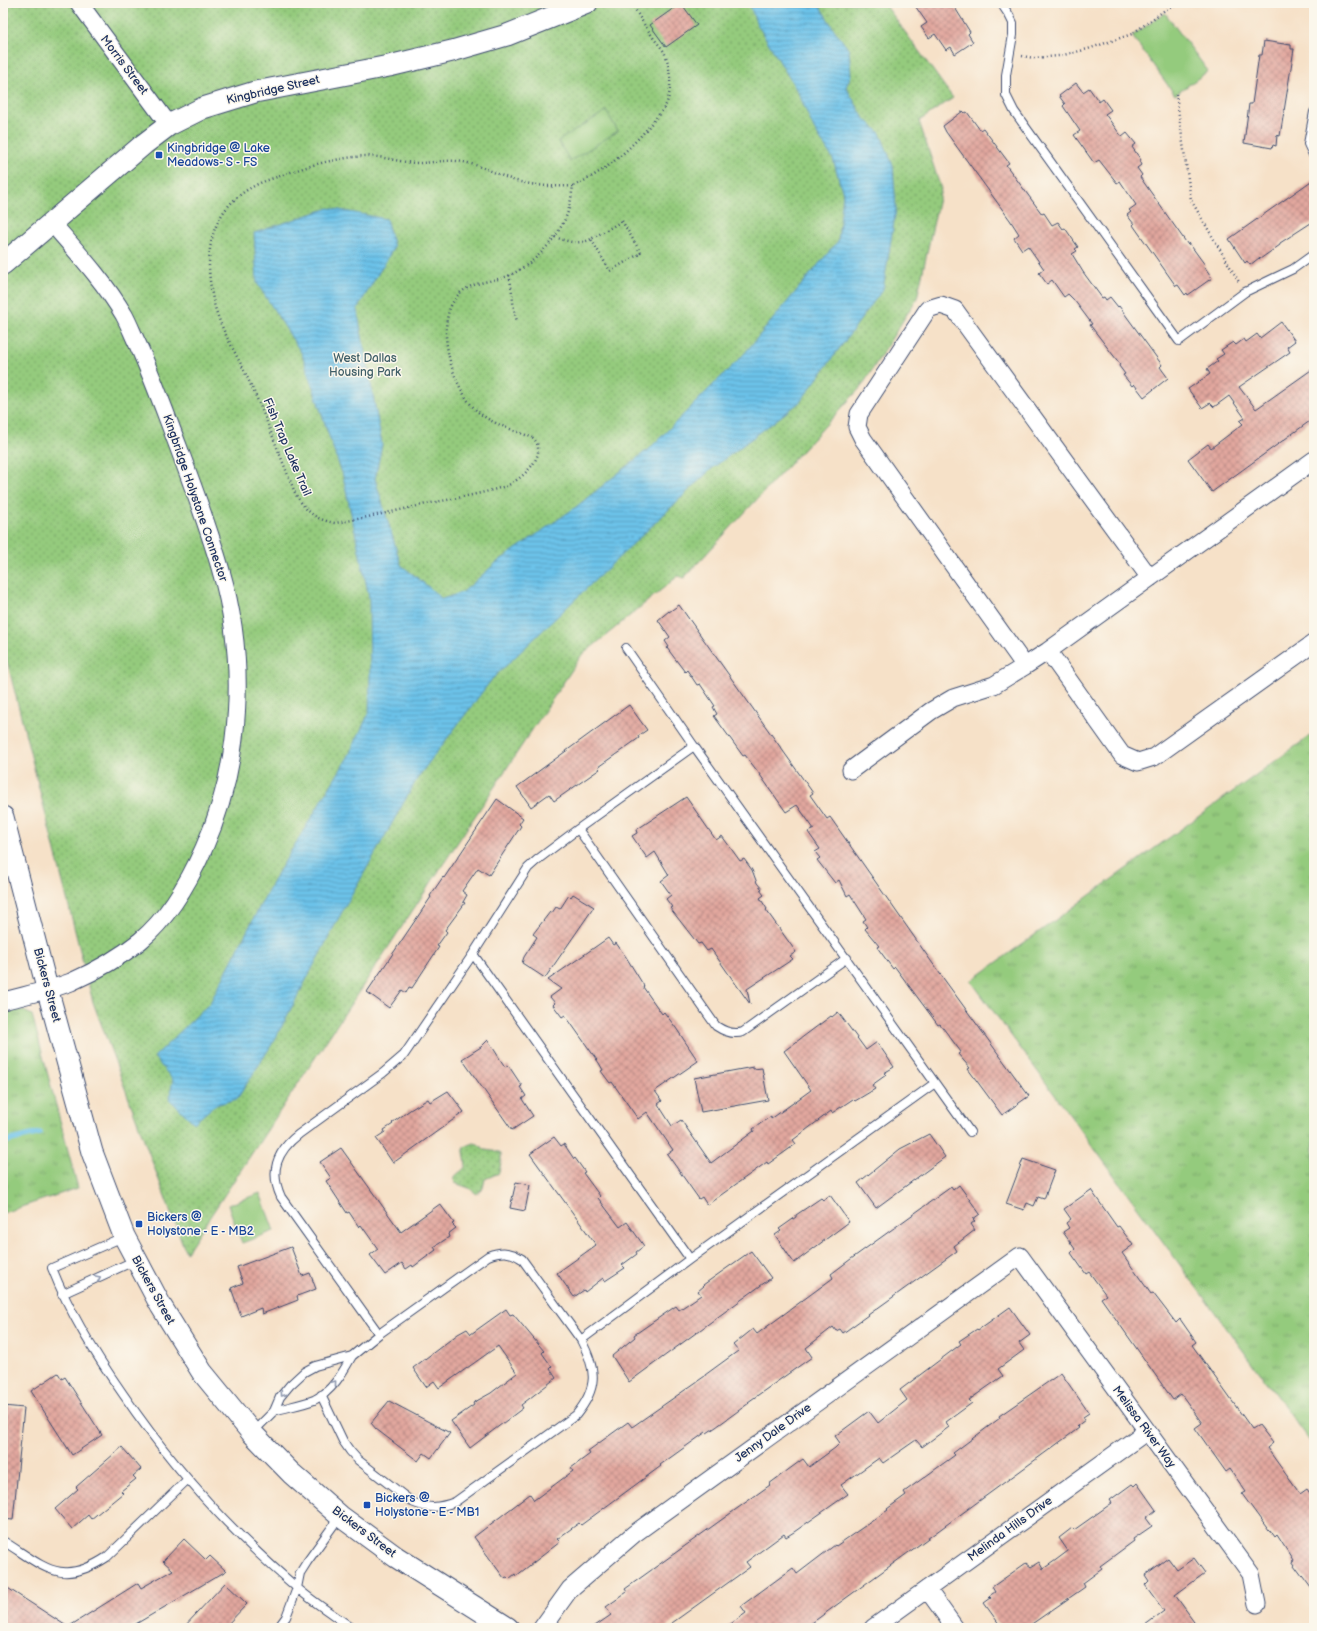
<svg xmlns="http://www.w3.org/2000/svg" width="1317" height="1631" viewBox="0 0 1317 1631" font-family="'Balsamiq Sans',sans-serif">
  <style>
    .grass { fill: url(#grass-tufts); stroke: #587d6e }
    .park { fill: url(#park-dots); stroke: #587d6e }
    .pitch { fill: #94cb7d; stroke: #587d6e }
    .water { fill: url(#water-rules); stroke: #4478a4 }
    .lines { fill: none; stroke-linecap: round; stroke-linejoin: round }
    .stream { stroke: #6cc2e9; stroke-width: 5.5 }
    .building { fill: url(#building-cross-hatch) }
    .service-casing { stroke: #3c4a6e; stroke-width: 10 }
    .minor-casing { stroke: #3c4a6e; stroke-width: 19 }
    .tertiary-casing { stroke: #3c4a6e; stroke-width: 23 }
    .path { stroke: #3c4a6e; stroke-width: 2.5; stroke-dasharray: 1 3; stroke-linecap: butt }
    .service { stroke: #fff; stroke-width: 8 }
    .minor { stroke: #fff; stroke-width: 17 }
    .tertiary { stroke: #fff; stroke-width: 21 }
    .oneway { stroke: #8d97ae }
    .transit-dot { fill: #1a4fb4; stroke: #fbf7ec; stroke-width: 1.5 }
    .labels { text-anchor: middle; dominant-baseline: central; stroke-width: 3; stroke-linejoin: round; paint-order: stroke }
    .street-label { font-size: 12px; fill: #1b2f5e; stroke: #fbf7ec }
    .transit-label { font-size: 12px; fill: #164399; stroke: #fbf7ec; text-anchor: start }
    .park-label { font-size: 12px; fill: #3f5e67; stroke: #fbf7ec }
  </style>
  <defs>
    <pattern id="grass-tufts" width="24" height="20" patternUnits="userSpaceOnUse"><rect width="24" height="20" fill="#94cb7d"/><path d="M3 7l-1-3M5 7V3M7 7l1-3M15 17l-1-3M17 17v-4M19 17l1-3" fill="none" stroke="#78a56a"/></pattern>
    <pattern id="park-dots" width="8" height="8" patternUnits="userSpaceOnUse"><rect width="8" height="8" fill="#94cb7d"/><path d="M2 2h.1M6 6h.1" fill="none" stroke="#78a56a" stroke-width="1.8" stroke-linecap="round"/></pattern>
    <pattern id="water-rules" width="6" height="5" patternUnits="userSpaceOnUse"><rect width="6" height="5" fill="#6cc2e9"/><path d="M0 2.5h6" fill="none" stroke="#589ec0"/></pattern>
    <pattern id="building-cross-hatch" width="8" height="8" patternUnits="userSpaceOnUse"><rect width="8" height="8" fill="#e2a79e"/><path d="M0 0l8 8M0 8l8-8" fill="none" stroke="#b68884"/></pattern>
  </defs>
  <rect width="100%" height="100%" fill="#fbf7ec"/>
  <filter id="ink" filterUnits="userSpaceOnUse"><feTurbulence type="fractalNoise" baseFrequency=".025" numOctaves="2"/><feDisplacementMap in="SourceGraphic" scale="8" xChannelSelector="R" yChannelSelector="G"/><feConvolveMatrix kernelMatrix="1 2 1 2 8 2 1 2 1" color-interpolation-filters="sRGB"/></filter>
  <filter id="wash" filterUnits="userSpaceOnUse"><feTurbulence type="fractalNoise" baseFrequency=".012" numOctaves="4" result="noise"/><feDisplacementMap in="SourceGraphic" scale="16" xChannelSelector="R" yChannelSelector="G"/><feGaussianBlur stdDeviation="0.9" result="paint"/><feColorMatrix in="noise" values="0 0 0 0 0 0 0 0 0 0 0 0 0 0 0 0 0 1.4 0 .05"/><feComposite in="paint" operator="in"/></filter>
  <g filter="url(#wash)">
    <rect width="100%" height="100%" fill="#f6e1c8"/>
    <!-- grass -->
    <path class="grass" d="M 1314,733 L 1314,1447 L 971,981 Z
      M 22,1010 L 32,1015 L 78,1188 L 3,1213 L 3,1013 L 13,1011 Z"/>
    <!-- park -->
    <path class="park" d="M 3,3 L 884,3 L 953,98 L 919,121 L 941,189 L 917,298 L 862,386 L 684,578 L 678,576 L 581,656 L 186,1253 L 93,1002 L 3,645 Z
      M 474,1143 L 478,1144 L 485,1150 L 499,1152 L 501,1153 L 501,1162 L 499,1173 L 485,1179 L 483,1188 L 477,1194 L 469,1188 L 455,1183 L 454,1179 C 456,1173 462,1172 465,1167 C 467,1161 463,1153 464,1147 Z"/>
    <!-- pitch -->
    <path class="pitch" d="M 1165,13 L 1208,71 L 1175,95 L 1132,36 Z
      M 606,111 L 618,131 L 570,161 L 558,141 Z
      M 260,1193 L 274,1231 L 242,1243 L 228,1205 Z"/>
    <!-- water -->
    <path class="water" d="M 749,3 L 818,3 L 833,28 L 849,50 L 851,75 L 846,87 L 863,117 L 880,133 L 893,166 L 896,209 L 883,289 L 800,402 L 710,470 L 492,679 L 418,777 L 337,921 L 274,1041 L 237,1099 L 215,1105 L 194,1123 L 169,1099 L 173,1080 L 154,1057 L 210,1003 L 273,881 L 348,757 L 369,713 L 370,675 L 369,597 L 343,476 L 332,445 L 302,354 L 257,283 L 254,233 L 329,208 L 386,219 L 394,247 L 357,309 L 382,444 L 375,479 L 401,565 L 431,589 L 442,599 L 463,592 L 496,563 L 576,507 L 651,447 L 744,354 L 838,241 L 843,194 L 833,159 L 814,129 L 799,94 L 756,22 Z"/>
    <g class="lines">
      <!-- stream -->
      <path class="stream" d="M 3,1142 L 40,1133"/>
    </g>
    <g id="blocks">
      <!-- building -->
      <path class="building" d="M 681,3 L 697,25 L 666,47 L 650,25 Z
        M 913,3 L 952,3 L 970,32 L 968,34 L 973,42 L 955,54 L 951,47 L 946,50 L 935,34 L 929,38 L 921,27 L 927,23 Z
        M 1264,41 L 1291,45 L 1291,49 L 1294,49 L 1280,136 L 1277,135 L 1276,146 L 1273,145 L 1272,148 L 1244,143 L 1249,104 L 1252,104 L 1259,55 L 1262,55 Z
        M 1076,83 L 1083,92 L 1089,88 L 1099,102 L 1103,99 L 1111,110 L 1105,114 L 1122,137 L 1127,133 L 1136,144 L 1132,147 L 1141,160 L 1139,161 L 1141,165 L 1137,168 L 1142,175 L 1140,177 L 1188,245 L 1189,243 L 1205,265 L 1204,266 L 1212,278 L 1188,295 L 1187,293 L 1185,295 L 1178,285 L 1176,286 L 1133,225 L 1134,224 L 1127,215 L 1131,212 L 1129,210 L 1136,205 L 1120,181 L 1117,183 L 1099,160 L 1094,163 L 1074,135 L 1080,131 L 1063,106 L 1065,104 L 1059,96 Z
        M 963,111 L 965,113 L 967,112 L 980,130 L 983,128 L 1009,163 L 1006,165 L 1042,214 L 1044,213 L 1052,225 L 1058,222 L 1063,229 L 1065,228 L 1078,247 L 1075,249 L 1077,251 L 1072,254 L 1083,272 L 1102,298 L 1104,297 L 1106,300 L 1110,297 L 1118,307 L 1119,306 L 1162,365 L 1160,367 L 1168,378 L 1144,397 L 1134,384 L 1132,386 L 1123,375 L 1125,374 L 1119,366 L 1120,364 L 1090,325 L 1092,324 L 1074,300 L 1068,294 L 1064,297 L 1052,280 L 1047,284 L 1039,273 L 1044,269 L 1028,246 L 1022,250 L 1014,238 L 1019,234 L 1010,220 L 946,132 L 943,126 Z
        M 1314,179 L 1314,221 L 1280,243 L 1280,245 L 1260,259 L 1259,258 L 1250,265 L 1247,261 L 1245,263 L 1229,239 Z
        M 1281,322 L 1295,341 L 1287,347 L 1290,352 L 1239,387 L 1256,409 L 1314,368 L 1314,418 L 1212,492 L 1188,459 L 1208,444 L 1211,448 L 1243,424 L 1240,421 L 1245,418 L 1229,396 L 1214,407 L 1210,403 L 1202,408 L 1188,389 L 1210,374 L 1207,369 L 1218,361 L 1216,359 L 1224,354 L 1221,350 L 1233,342 L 1236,345 L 1244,339 L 1246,342 L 1257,334 L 1260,338 Z
        M 679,605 L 813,793 L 810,795 L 827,819 L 830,817 L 938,971 L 1029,1096 L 1002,1115 L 968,1069 L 970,1068 L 958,1054 L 961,1052 L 940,1024 L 938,1025 L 895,967 L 893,969 L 877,947 L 879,946 L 865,929 L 867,927 L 863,921 L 866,919 L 850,894 L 847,896 L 839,880 L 835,883 L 817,860 L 820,858 L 815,852 L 820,849 L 808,832 L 814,829 L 797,805 L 786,812 L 758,772 L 745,755 L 743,756 L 714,716 L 717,714 L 713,707 L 715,706 L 700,684 L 697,685 L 687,670 L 685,672 L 667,648 L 669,647 L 665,641 L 670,637 L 658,620 L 669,611 L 669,612 Z
        M 629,705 L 647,730 L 638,736 L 639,738 L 598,767 L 600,769 L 554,801 L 549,794 L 531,807 L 517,787 Z
        M 686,797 L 716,840 L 722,836 L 740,861 L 744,859 L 752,870 L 757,883 L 762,889 L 760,890 L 764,895 L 760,898 L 767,909 L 766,910 L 796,952 L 790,956 L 793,959 L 747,989 L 750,1004 L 711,949 L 707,951 L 701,943 L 698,944 L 670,908 L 672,907 L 666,899 L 671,895 L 661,881 L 669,875 L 655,852 L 647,858 L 632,836 L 637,833 L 636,830 Z
        M 497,799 L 523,818 L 519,824 L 521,826 L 489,875 L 478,868 L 462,891 L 467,895 L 463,902 L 465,903 L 445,930 L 447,932 L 437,946 L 439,947 L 412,988 L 409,987 L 406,993 L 402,990 L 389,1008 L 367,992 L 431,897 L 430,896 L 443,877 L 444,878 Z
        M 573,894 L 594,907 L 545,978 L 522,963 L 524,957 L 537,937 L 533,934 L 550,912 L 552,913 L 556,907 L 560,909 L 569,895 L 571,897 Z
        M 608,938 L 613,945 L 616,943 L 626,957 L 644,986 L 643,987 L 662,1014 L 664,1012 L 676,1028 L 698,1061 L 655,1091 L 662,1101 L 658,1104 L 672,1126 L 681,1120 L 711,1163 L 754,1131 L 753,1129 L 771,1116 L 771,1119 L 811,1090 L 784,1051 L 831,1016 L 832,1017 L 838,1012 L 866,1050 L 877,1042 L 894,1067 L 884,1073 L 886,1075 L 872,1085 L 875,1089 L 855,1101 L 853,1099 L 832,1113 L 831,1111 L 793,1140 L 796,1144 L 768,1164 L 767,1162 L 707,1205 L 702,1197 L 699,1199 L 667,1154 L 673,1150 L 647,1112 L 638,1119 L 612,1082 L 610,1083 L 601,1071 L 603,1070 L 599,1063 L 565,1015 L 562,1017 L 553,1005 L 555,1003 L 550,997 L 561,989 L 548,980 Z
        M 488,1040 L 505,1067 L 508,1065 L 522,1086 L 520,1087 L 526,1096 L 522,1099 L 533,1116 L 512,1130 L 462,1059 L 481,1047 Z
        M 753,1067 L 753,1069 L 762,1068 L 768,1100 L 701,1112 L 694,1078 Z
        M 448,1091 L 464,1112 L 393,1163 L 376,1138 L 385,1132 L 384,1130 L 393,1124 L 392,1123 L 410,1110 L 428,1099 L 430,1102 Z
        M 929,1134 L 945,1157 L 876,1208 L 858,1183 L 900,1149 Z
        M 554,1137 L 561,1146 L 564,1144 L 574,1159 L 575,1158 L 585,1172 L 583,1173 L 600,1196 L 598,1198 L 620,1227 L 627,1222 L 644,1246 L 636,1252 L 637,1254 L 622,1265 L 625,1268 L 605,1281 L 603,1278 L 585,1292 L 584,1290 L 574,1297 L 557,1273 L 596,1245 L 530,1154 Z
        M 341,1148 L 401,1232 L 440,1204 L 454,1223 L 452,1224 L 456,1228 L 448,1234 L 449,1237 L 434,1247 L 436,1250 L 413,1267 L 412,1265 L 406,1269 L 402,1263 L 385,1275 L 370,1255 L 378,1249 L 361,1225 L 359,1227 L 349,1212 L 347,1213 L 326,1181 L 331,1178 L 320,1162 Z
        M 1023,1159 L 1055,1170 L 1044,1199 L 1038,1197 L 1034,1206 L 1027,1203 L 1024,1210 L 1006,1204 Z
        M 516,1182 L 530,1185 L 525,1211 L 510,1208 Z
        M 959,1185 L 980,1214 L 973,1219 L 975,1221 L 971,1224 L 975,1230 L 954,1246 L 957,1251 L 843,1333 L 840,1329 L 836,1331 L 833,1327 L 806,1348 L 812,1357 L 748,1402 L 749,1403 L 716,1427 L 707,1433 L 706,1432 L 660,1465 L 661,1466 L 581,1525 L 579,1523 L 557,1539 L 560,1542 L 516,1576 L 515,1574 L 509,1579 L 507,1577 L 504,1578 L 474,1537 L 530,1494 L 534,1500 L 573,1471 L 571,1468 L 590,1454 L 588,1451 L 628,1422 L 632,1427 L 705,1376 L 705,1375 L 738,1351 L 733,1345 L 753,1329 L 757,1334 L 833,1278 L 831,1274 L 851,1259 L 951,1187 L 953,1190 Z
        M 1091,1190 L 1117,1227 L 1119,1226 L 1133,1245 L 1122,1253 L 1151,1294 L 1153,1293 L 1176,1323 L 1180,1319 L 1196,1342 L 1192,1345 L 1252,1429 L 1259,1425 L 1273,1443 L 1267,1448 L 1300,1494 L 1307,1489 L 1314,1499 L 1314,1592 L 1291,1561 L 1293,1560 L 1277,1535 L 1275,1537 L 1270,1530 L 1269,1531 L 1242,1494 L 1246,1492 L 1230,1469 L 1226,1472 L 1195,1428 L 1202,1423 L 1181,1394 L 1173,1400 L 1101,1298 L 1106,1295 L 1089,1272 L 1086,1274 L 1071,1253 L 1075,1249 L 1063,1232 L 1069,1228 L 1066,1223 L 1071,1219 L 1064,1209 Z
        M 830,1195 L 849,1222 L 794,1263 L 775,1235 L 781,1231 L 779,1229 L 796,1217 L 796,1215 L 821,1198 L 823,1200 Z
        M 291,1247 L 302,1276 L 310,1273 L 316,1289 L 297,1296 L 298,1300 L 262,1314 L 261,1308 L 241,1316 L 231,1288 L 243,1283 L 237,1267 Z
        M 751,1251 L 771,1278 L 629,1382 L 612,1356 L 635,1337 L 634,1335 L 676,1306 L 679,1310 L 701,1295 L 698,1291 L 704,1286 L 703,1285 Z
        M 1010,1307 L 1030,1335 L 1019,1343 L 1024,1350 L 998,1369 L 1003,1376 L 969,1400 L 972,1403 L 946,1422 L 949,1427 L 922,1447 L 916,1440 L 883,1463 L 879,1458 L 841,1485 L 848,1494 L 794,1532 L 786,1537 L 784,1534 L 746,1562 L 750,1567 L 665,1628 L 592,1628 L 611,1615 L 606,1607 L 627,1592 L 625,1589 L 770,1485 L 769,1484 L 803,1459 L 809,1467 L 835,1448 L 840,1443 L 835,1436 L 854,1422 L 869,1411 L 878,1423 L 907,1400 L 900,1390 L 961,1344 L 959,1341 L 977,1329 L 978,1330 Z
        M 506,1309 L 510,1315 L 513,1314 L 544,1351 L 542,1353 L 552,1367 L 550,1369 L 556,1378 L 521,1405 L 523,1408 L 470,1448 L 451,1421 L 474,1405 L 473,1403 L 491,1393 L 517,1373 L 498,1346 L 439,1388 L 434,1381 L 426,1387 L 413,1368 L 458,1334 L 467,1329 L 471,1334 Z
        M 58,1373 L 62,1379 L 65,1377 L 102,1435 L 72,1455 L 31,1391 Z
        M 1061,1373 L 1089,1413 L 1083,1417 L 1085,1420 L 1077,1426 L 1079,1428 L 805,1628 L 725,1628 L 746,1613 L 741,1606 L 793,1568 L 797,1574 L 835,1545 L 836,1546 L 888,1510 L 887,1509 L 906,1495 L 904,1492 L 955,1455 L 953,1453 L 1000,1418 L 999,1416 Z
        M 389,1401 L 450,1433 L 431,1458 L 424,1453 L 418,1461 L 376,1429 L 371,1423 Z
        M 3,1406 L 24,1408 L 13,1520 L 3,1519 Z
        M 122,1447 L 141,1469 L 133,1476 L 136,1479 L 121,1491 L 123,1493 L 91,1519 L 88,1515 L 72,1529 L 55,1509 L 78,1489 L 76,1487 Z
        M 1137,1483 L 1156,1510 L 1146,1518 L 1152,1526 L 1133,1539 L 1134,1541 L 1100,1566 L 1102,1569 L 1083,1583 L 1085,1587 L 1026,1628 L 1002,1628 L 984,1603 L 991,1598 L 989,1596 L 995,1592 L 992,1587 L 1026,1563 L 1031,1567 L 1039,1562 L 1043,1569 L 1056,1560 L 1068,1551 L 1059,1538 L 1072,1528 L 1074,1530 L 1112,1503 L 1110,1500 L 1132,1484 L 1134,1486 Z
        M 184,1539 L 206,1560 L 210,1556 L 226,1571 L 129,1628 L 3,1628 L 3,1585 L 68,1627 L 138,1583 L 141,1588 L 173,1570 L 163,1561 Z
        M 1168,1558 L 1177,1570 L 1194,1558 L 1205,1573 L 1175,1595 L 1199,1628 L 1141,1628 L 1164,1611 L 1145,1585 L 1149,1581 L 1145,1575 Z
        M 225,1583 L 247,1604 L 224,1628 L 183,1628 Z"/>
    </g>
  </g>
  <g filter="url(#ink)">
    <use href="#blocks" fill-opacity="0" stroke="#3c4a6e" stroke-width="1"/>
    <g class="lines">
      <defs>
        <path id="service" d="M 1001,3 L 1009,15 L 1013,23 L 1013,35 L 1006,75 L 1006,95 L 1014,111 L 1179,341 L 1245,292 L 1293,269 L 1314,254
          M 1314,112 L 1308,144 L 1314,157
          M 626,648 L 694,746
          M 578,829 L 716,1026 C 725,1032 733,1035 743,1032 L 847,958
          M 473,954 L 690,1259
          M 123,1237 L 52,1268 C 70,1314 95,1354 123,1394 C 172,1466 230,1531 296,1587 C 313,1602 334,1615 352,1628
          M 62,1294 L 136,1260
          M 379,1334 L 488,1256 C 501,1251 510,1251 522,1259 L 581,1340 L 690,1259 L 935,1083
          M 321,1395 L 343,1441 L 350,1451 L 358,1460 L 412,1502 C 428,1509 439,1508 455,1502 L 576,1415 C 598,1388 597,1370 581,1340
          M 274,1411 C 287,1407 301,1405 314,1400 C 332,1392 343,1372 352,1356
          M 253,1432 L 274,1411 L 280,1397 L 290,1385 L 304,1372 L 315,1366 L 352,1356 L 379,1334 L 281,1197 C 269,1171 277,1151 299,1134 L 383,1073 L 404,1055 L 473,954 L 528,868 L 537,860 L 578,829 L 694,746 L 970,1132
          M 3,1541 C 44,1566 60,1588 107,1557 L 187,1480
          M 278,1628 L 286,1617 L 297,1588 L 300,1573 L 307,1562 L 340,1516"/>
        <path id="minor" d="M 79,3 L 169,125
          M 1314,460 L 1048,651 L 1122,755 L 1138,762 L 1154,757 L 1314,643
          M 1048,651 L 1025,666 L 863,439 L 857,427 L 859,414 L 928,309 L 941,305 L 955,310 L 1150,578
          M 851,770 L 931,711 L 953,698 L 994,685 L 1025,666
          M 3,1001 C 25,995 51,990 71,982 C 96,971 119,958 140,941 C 169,917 189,882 204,848 C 242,763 247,660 221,571 C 209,528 193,487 178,446 C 165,412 153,378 138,345 C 133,335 129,324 124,315 C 104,281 77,252 51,222
          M 927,1589 L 955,1628
          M 542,1628 L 570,1589 L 634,1534 L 1020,1256 L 1251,1574 L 1257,1604
          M 873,1628 L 1147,1431"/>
        <path id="tertiary" d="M 3,264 L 144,144 L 169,125 L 203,108 L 255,92 L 389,66 L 452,51 L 507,35 L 587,3
          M 3,817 L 47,988 L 92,1152 L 124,1236 L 161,1306 L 202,1372 L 252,1433 L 291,1473 L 340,1516 L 396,1557 L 508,1628"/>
      </defs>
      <!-- service casing -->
      <use href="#service" class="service-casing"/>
      <!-- minor casing -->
      <use href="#minor" class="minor-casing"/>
      <!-- tertiary casing -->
      <use href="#tertiary" class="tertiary-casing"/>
      <!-- path -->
      <path class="path" d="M 1022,56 L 1034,58 L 1059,56 L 1088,49 L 1132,34 L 1165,10 L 1181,3
        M 1176,94 L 1191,200 L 1239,282
        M 573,186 C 552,187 534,186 513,180 C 494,173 477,163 456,161 C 443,160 431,163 419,163 C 401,163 384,156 365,156 C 337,158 309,165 283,175 C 275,178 266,180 258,184 C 210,207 203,251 213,299 C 219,328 236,352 248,379 C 266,417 280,456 296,495 C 307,512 314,519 335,523 C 367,518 399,510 431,503 C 456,498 482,494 506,486 C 521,480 550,455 533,438 C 515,430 494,425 478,412 C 452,389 431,320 460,293 C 474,281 492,282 508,276 C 531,266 554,243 564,221 C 570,210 571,198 573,186 C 606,172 633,147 655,119 C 660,113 666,107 668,99 C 672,86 670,66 665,54 C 663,49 658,44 654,39 C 646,27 638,16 632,3
        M 622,221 L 641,253 L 610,271 L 591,239 Z
        M 555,237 C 568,242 579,245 591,239
        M 509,275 C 513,291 512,306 517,321"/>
      <!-- service -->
      <use href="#service" class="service"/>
      <!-- minor -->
      <use href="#minor" class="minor"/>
      <!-- tertiary -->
      <use href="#tertiary" class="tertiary"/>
    </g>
    <!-- one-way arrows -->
    <defs><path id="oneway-chevron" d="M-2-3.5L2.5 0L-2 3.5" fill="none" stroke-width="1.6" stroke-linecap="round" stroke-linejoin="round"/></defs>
    <g class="oneway">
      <use href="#oneway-chevron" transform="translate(98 1278) rotate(-25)"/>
      <use href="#oneway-chevron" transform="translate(334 1383) rotate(-50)"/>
      <use href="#oneway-chevron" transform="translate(283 1394) rotate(125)"/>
    </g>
  </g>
  <!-- markers -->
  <g class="transit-dot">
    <rect x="155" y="151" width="8" height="8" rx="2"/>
    <rect x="135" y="1220" width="8" height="8" rx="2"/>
    <rect x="363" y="1501" width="8" height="8" rx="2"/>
  </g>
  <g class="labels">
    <!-- street labels -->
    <g class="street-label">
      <text transform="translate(124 65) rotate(53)">Morris Street</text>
      <text transform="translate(273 90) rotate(-13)">Kingbridge Street</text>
      <text transform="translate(287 447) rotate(67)">Fish Trap Lake Trail</text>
      <text transform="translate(195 498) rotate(71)">Kingbridge Holystone Connector</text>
      <text transform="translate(47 985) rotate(75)">Bickers Street</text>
      <text transform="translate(153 1290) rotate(61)">Bickers Street</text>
      <text transform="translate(1144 1427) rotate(54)">Melissa River Way</text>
      <text transform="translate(773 1433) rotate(-36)">Jenny Dale Drive</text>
      <text transform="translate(1010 1529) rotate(-36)">Melinda Hills Drive</text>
      <text transform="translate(364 1532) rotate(37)">Bickers Street</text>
    </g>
    <!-- transit labels -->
    <g class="transit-label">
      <text x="167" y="148">Kingbridge @ Lake<tspan x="167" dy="14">Meadows- S - FS</tspan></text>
      <text x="147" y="1217">Bickers @<tspan x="147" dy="14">Holystone - E - MB2</tspan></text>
      <text x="375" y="1498">Bickers @<tspan x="375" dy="14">Holystone - E - MB1</tspan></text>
    </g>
    <!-- park labels -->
    <g class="park-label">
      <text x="365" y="358">West Dallas<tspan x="365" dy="14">Housing Park</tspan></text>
    </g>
  </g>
  <!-- margin -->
  <rect width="1317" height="1631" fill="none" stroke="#fbf7ec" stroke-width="16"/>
</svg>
